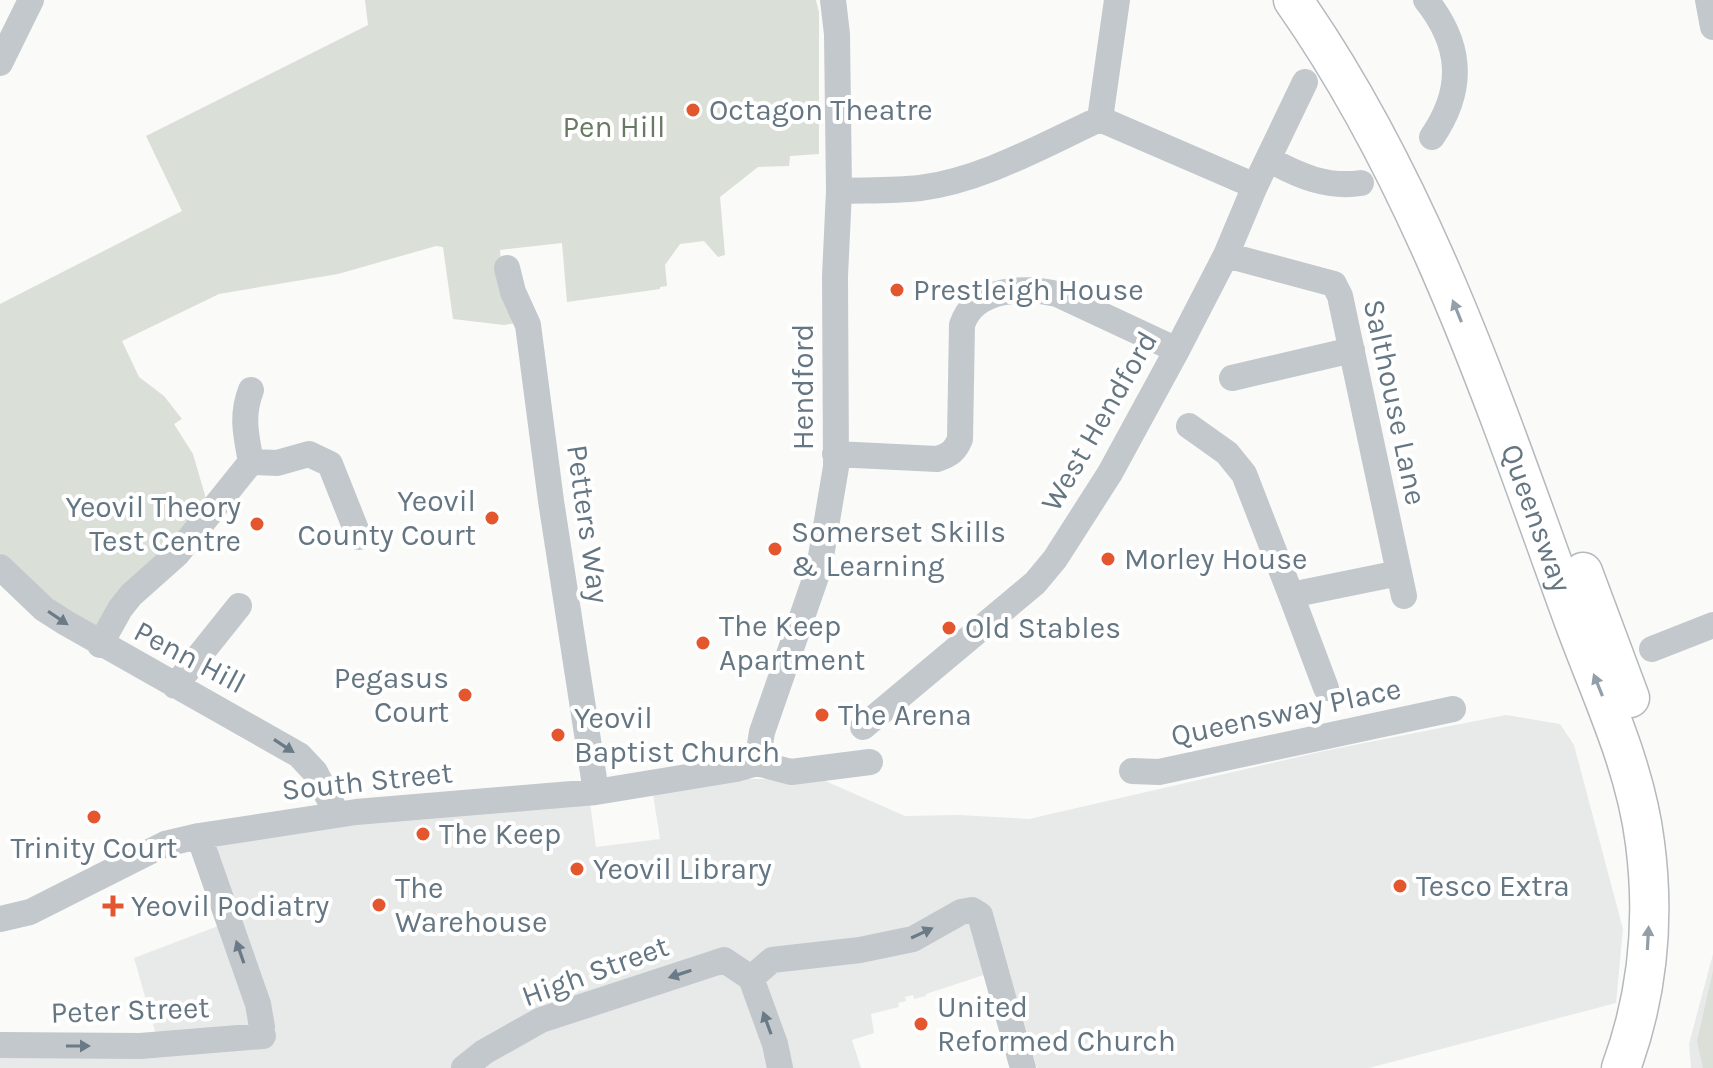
<svg xmlns="http://www.w3.org/2000/svg" width="1713" height="1068" viewBox="0 0 1713 1068" font-family="Karla,sans-serif">
  <style>
    .built { fill: #e8e9e9 }
    .green { fill: #dadfd7 }
    .lines { fill: none; stroke-linecap: round; stroke-linejoin: round }
    .highway-casing { stroke: #b4b9bd; stroke-width: 41 }
    .minor { stroke: #c3c8cc; stroke-width: 26 }
    .highway { stroke: #fff; stroke-width: 38 }
    .oneway { fill: #939fa8 }
    .oneway2 { fill: #6a7a87 }
    .poi-dot { fill: #e4572e; stroke: #fff; stroke-width: 3 }
    .labels { text-anchor: middle; dominant-baseline: central; stroke-width: 8; stroke-linejoin: round; paint-order: stroke }
    .poi-label { font-size: 30px; fill: #657683; stroke: #fff; text-anchor: start }
    .park-label { font-size: 30px; fill: #687a64; stroke: #fff }
    .street-label { font-size: 30px; fill: #657683; stroke: #fff }
  </style>
  <rect width="100%" height="100%" fill="#fafaf8"/>
  <!-- built -->
  <path class="built" d="M 1506,715 L 1560,724 L 1574,745 L 1623,929 L 1616,1003 L 1369,1068 L 1037,1068 L 1008,967 L 926,994 L 926,996 L 914,999 L 913,995 L 905,997 L 906,1001 L 898,1003 L 899,1007 L 871,1014 L 874,1033 L 852,1040 L 861,1068 L 0,1068 L 0,1038 L 157,1038 L 134,958 L 226,923 L 200,850 L 266,832 L 590,802 L 596,847 L 660,839 L 653,794 L 724,779 L 798,779 L 814,776 L 905,816 L 960,815 L 1029,819 L 1324,751 Z
    M 1713,954 L 1713,1068 L 1691,1068 L 1689,1044 Z"/>
  <!-- green -->
  <path class="green" d="M 365,0 L 816,0 L 819,12 L 819,154 L 790,156 L 789,166 L 758,167 L 720,197 L 725,255 L 718,257 L 704,241 L 680,244 L 665,265 L 667,286 L 660,287 L 660,289 L 567,302 L 562,243 L 500,250 L 503,289 L 516,323 L 504,325 L 453,319 L 443,247 L 436,246 L 338,274 L 219,294 L 122,341 L 139,377 L 164,396 L 182,419 L 174,424 L 193,454 L 209,509 L 97,628 L 33,591 L 0,553 L 0,304 L 182,211 L 146,136 L 368,25 Z
    M 1713,971 L 1713,1068 L 1703,1068 L 1697,1041 Z"/>
  <g class="lines">
    <defs>
      <g id="highway">
        <path id="s1" d="M 1293,0 C 1421,182 1494,401 1569,608 C 1596,685 1635,761 1645,843 C 1655,920 1648,995 1621,1068"/>
        <path d="M 1583,572 L 1630,698"/>
      </g>
    </defs>
    <!-- highway casing -->
    <use href="#highway" class="highway-casing"/>
    <!-- minor -->
    <path class="minor" d="M 1426,0 C 1462,45 1465,89 1432,137
      M 1708,0 L 1713,27
      M 0,63 L 31,0
      M 1100,119 L 1117,0
      M 1270,160 C 1299,176 1327,188 1361,183
      M 839,191 C 865,190 893,191 920,188 C 983,180 1043,145 1100,119 L 1255,186
      M 1226,255 L 1334,284 L 1340,296 L 1404,596
      M 507,268 L 513,292 L 528,325 L 551,501 L 596,792
      M 1232,378 L 1352,350
      M 1189,426 L 1227,453 L 1244,474 L 1291,595 L 1399,573
      M 835,454 L 937,459 C 950,455 955,451 960,439 L 962,325 C 974,287 1025,287 1057,294 L 1177,350
      M 251,462 C 246,435 241,416 251,390
      M 0,567 L 44,609 L 66,623 L 299,755 L 315,772 L 337,814
      M 1291,595 L 1326,688
      M 100,645 L 120,609 L 131,595 L 177,554 L 251,462 L 277,463 L 309,454 L 330,464 L 359,537
      M 1652,649 L 1713,625
      M 175,686 L 239,606
      M 863,727 L 1035,583 L 1055,559 L 1110,473 L 1177,350 L 1226,255 L 1255,186 L 1305,82
      M 757,763 L 762,732 L 819,568 L 836,467 L 835,276 L 839,191 L 837,34 L 833,0
      M 757,763 L 791,772 L 870,762
      M 1132,771 L 1159,772 L 1453,709
      M 199,836 L 258,1004 L 262,1027
      M 0,919 L 30,912 L 165,844 L 199,836 L 356,812 L 596,792 L 736,769 L 757,763
      M 751,978 L 772,960 L 860,950 L 913,939 L 961,912 L 972,910 L 980,915 L 1023,1068
      M 751,978 L 775,1044 L 780,1068
      M 0,1045 L 140,1046 L 263,1036
      M 464,1068 L 484,1052 L 541,1020 L 724,960 L 751,978"/>
    <!-- highway -->
    <use href="#highway" class="highway"/>
  </g>
  <!-- one-way arrows -->
  <defs><path id="oneway-solid" d="M-6-.8H1V-3.2L6.5 0L1 3.2V.8H-6Z" transform="scale(2)"/></defs>
  <g class="oneway">
    <use href="#oneway-solid" transform="translate(1457 311) rotate(-112)"/>
    <use href="#oneway-solid" transform="translate(1598 685) rotate(-112)"/>
    <use href="#oneway-solid" transform="translate(1648 938) rotate(-87)"/>
  </g>
  <g class="oneway2">
    <use href="#oneway-solid" transform="translate(58 618) rotate(34)"/>
    <use href="#oneway-solid" transform="translate(284 746) rotate(33)"/>
    <use href="#oneway-solid" transform="translate(922 933) rotate(-25)"/>
    <use href="#oneway-solid" transform="translate(240 952) rotate(-109)"/>
    <use href="#oneway-solid" transform="translate(680 974) rotate(162)"/>
    <use href="#oneway-solid" transform="translate(767 1023) rotate(-110)"/>
    <use href="#oneway-solid" transform="translate(78 1046)"/>
  </g>
  <!-- markers -->
  <g class="poi-dot">
    <circle cx="693" cy="110" r="8"/>
    <circle cx="897" cy="290" r="8"/>
    <circle cx="492" cy="518" r="8"/>
    <circle cx="257" cy="524" r="8"/>
    <circle cx="775" cy="549" r="8"/>
    <circle cx="1108" cy="559" r="8"/>
    <circle cx="949" cy="628" r="8"/>
    <circle cx="703" cy="643" r="8"/>
    <circle cx="465" cy="695" r="8"/>
    <circle cx="822" cy="715" r="8"/>
    <circle cx="558" cy="735" r="8"/>
    <circle cx="94" cy="817" r="8"/>
    <circle cx="423" cy="834" r="8"/>
    <circle cx="577" cy="869" r="8"/>
    <circle cx="1400" cy="886" r="8"/>
    <circle cx="379" cy="905" r="8"/>
    <path d="M109 894h8v8h8v8h-8v8h-8v-8h-8v-8h8z"/>
    <circle cx="921" cy="1024" r="8"/>
  </g>
  <g class="labels">
    <!-- poi labels -->
    <g class="poi-label">
      <text x="709" y="110">Octagon Theatre</text>
      <text x="913" y="290">Prestleigh House</text>
      <text x="476" y="501" text-anchor="end">Yeovil<tspan x="476" dy="34">County Court</tspan></text>
      <text x="241" y="507" text-anchor="end">Yeovil Theory<tspan x="241" dy="34">Test Centre</tspan></text>
      <text x="791" y="532">Somerset Skills<tspan x="791" dy="34">&amp; Learning</tspan></text>
      <text x="1124" y="559">Morley House</text>
      <text x="719" y="626">The Keep<tspan x="719" dy="34">Apartment</tspan></text>
      <text x="965" y="628">Old Stables</text>
      <text x="449" y="678" text-anchor="end">Pegasus<tspan x="449" dy="34">Court</tspan></text>
      <text x="838" y="715">The Arena</text>
      <text x="574" y="718">Yeovil<tspan x="574" dy="34">Baptist Church</tspan></text>
      <text x="439" y="834">The Keep</text>
      <text x="94" y="848" text-anchor="middle">Trinity Court</text>
      <text x="593" y="869">Yeovil Library</text>
      <text x="1416" y="886">Tesco Extra</text>
      <text x="395" y="888">The<tspan x="395" dy="34">Warehouse</tspan></text>
      <text x="131" y="906">Yeovil Podiatry</text>
      <text x="937" y="1007">United<tspan x="937" dy="34">Reformed Church</tspan></text>
    </g>
    <!-- park labels -->
    <g class="park-label">
      <text x="614" y="127">Pen Hill</text>
    </g>
    <!-- street labels -->
    <g class="street-label">
      <text transform="translate(803 387) rotate(-90)">Hendford</text>
      <text transform="translate(1395 402) rotate(78)">Salthouse Lane</text>
      <text transform="translate(1099 421) rotate(-60)">West Hendford</text>
      <text stroke="none"><textPath href="#s1" startOffset="574">Queensway</textPath></text>
      <text transform="translate(588 524) rotate(82)">Petters Way</text>
      <text transform="translate(190 657) rotate(28)">Penn Hill</text>
      <text transform="translate(1286 712) rotate(-12)">Queensway Place</text>
      <text transform="translate(367 781) rotate(-6)">South Street</text>
      <text transform="translate(595 971) rotate(-20)">High Street</text>
      <text transform="translate(130 1010) rotate(-2)">Peter Street</text>
    </g>
  </g>
</svg>
